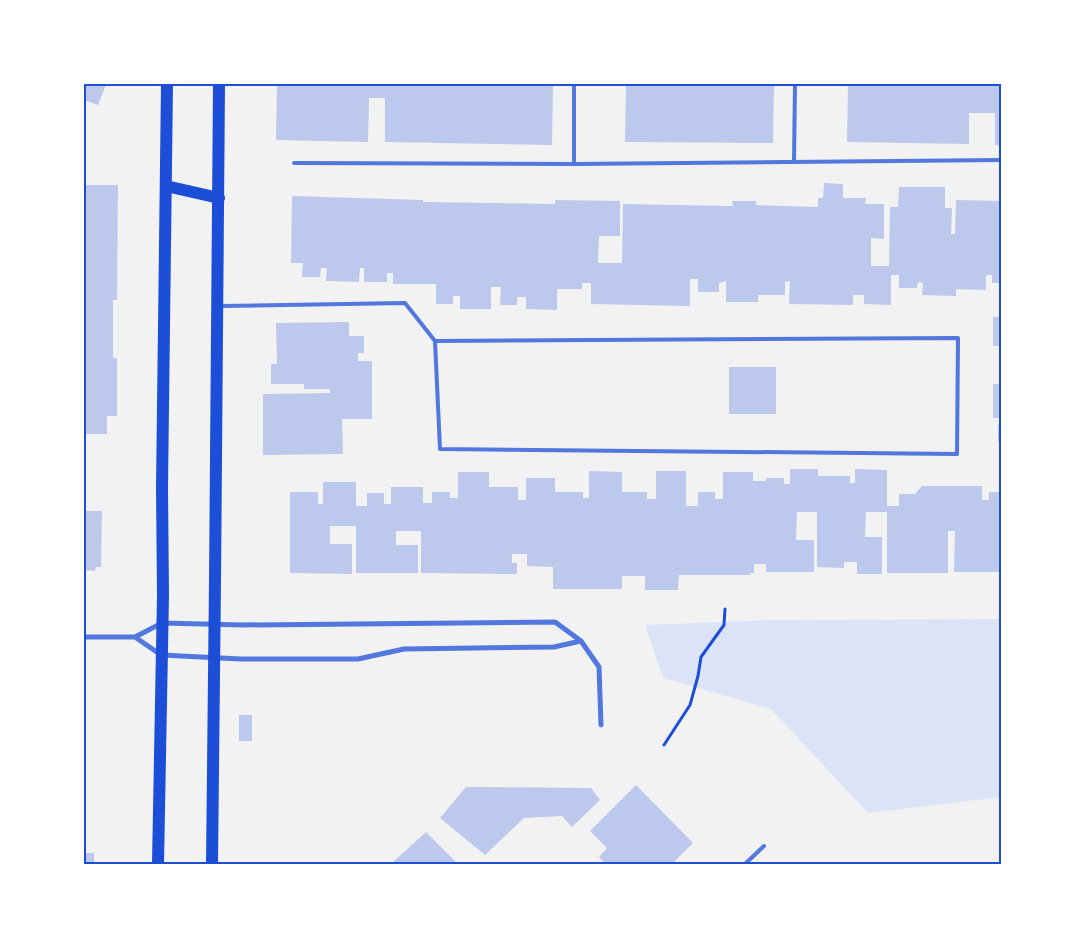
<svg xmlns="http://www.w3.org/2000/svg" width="1085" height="948" viewBox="0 0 1085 948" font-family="'Golos Text',sans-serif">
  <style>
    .green { fill: #dbe4f7 }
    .building { fill: #bdc9ec }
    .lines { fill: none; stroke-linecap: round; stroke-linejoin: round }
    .path { stroke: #1d4ed8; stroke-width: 3 }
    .service { stroke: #5277de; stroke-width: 4 }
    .minor { stroke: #5277de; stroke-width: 5 }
    .primary { stroke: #1d4ed8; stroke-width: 12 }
    .neatline { fill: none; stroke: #1d4ed8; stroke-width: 2 }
  </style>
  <rect width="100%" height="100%" fill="#f2f2f2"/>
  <!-- green -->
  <path class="green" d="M 1001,619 L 1001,797 L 868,813 L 771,709 L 663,678 L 645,625 L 773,620 Z"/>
  <!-- building -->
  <path class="building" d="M 84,84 L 106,84 L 98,105 L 84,100 Z
    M 277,84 L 553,84 L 552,145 L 385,142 L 385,98 L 369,98 L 368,142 L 276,140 Z
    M 626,84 L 774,84 L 773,143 L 625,142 Z
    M 848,84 L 1001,84 L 1001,145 L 995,145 L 995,113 L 969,113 L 969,144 L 847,142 Z
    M 824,183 L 843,184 L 843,198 L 866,198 L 865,204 L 884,204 L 884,239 L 871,238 L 871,266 L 889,266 L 890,207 L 898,207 L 899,187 L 945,187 L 945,208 L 952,208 L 951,234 L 955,234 L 956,200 L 1001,201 L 1001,283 L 992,283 L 992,275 L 986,275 L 986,290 L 956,289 L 956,296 L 922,295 L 923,283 L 918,282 L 917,288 L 899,288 L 899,275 L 891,275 L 891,305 L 864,304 L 864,295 L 853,295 L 853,305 L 789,304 L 790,281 L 785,282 L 785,295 L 758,295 L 758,302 L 726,302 L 726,281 L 719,283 L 719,292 L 698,292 L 698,279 L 690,279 L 690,306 L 591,304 L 591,283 L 582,283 L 582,289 L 557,289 L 557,310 L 526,309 L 526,297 L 517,297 L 517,305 L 500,305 L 501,287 L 491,287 L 491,309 L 460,309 L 460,296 L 453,296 L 453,304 L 436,304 L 436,284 L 393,284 L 393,273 L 387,273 L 387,282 L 364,282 L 364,268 L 360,268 L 359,282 L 326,281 L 327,268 L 321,268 L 320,277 L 302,277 L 303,263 L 291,263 L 292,196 L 423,200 L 423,202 L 555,204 L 555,200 L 620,201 L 620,236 L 599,236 L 598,263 L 622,263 L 623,204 L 733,206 L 732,201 L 756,201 L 756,205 L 818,207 L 818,198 L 823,198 Z
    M 84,185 L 118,185 L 117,300 L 113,300 L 113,358 L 117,358 L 117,416 L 107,416 L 107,434 L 84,434 Z
    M 993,317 L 1001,317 L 1001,346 L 993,346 Z
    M 349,322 L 349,336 L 364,336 L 364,353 L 358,353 L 358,361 L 372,361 L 372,419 L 342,419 L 343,454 L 263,455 L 263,394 L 330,393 L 330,389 L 304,389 L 304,384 L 271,384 L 271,364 L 277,364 L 276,323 Z
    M 999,354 L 1001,354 L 1001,372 L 999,372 Z
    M 729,367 L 776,367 L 776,414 L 729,414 Z
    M 993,384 L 1001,384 L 1001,418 L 993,418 Z
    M 998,425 L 1001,425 L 1001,442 L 998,442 Z
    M 790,469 L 818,469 L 818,476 L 850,476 L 850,483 L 855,483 L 855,469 L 887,470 L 887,506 L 899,506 L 899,494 L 915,494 L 922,486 L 982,486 L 982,500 L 989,500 L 989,492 L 1001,492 L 1001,572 L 954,572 L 955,531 L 948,531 L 948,573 L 887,573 L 887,512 L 866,512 L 865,537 L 882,537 L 882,574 L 857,574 L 857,562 L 844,562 L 844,568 L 817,567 L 817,512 L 797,512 L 796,540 L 814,540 L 814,572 L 766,572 L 766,564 L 754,564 L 754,573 L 750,573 L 751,575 L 679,575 L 678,590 L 645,590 L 645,576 L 622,576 L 622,589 L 553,589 L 553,567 L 527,566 L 527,554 L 512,554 L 512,563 L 517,563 L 517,574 L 421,573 L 421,531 L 396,531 L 396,545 L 418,545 L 418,573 L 356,573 L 356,526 L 330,526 L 330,544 L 352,544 L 352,574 L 290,573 L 290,492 L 318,492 L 318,504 L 323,504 L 323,482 L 356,482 L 356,506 L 367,506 L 367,493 L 384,493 L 384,504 L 391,504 L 391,487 L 423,487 L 423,503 L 432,503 L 432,492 L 450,492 L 450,498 L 458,498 L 458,472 L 489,472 L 489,487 L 518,487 L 518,500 L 526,500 L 526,478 L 555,478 L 555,492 L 583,492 L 583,498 L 589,498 L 589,471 L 622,472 L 622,492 L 647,492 L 647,499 L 656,499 L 656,471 L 686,471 L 686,506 L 698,506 L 698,492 L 715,492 L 715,499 L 723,499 L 723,472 L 753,472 L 753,481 L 766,481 L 766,478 L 784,478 L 784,484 L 790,484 Z
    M 84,511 L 102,511 L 101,567 L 96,567 L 95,571 L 84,570 Z
    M 239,715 L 252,715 L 252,741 L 239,741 Z
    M 636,785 L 693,843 L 672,864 L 606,864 L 599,857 L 607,848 L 590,831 Z
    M 466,787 L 591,788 L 600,800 L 572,827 L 562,816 L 524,818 L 485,855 L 440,818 Z
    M 426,832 L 458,864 L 393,864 L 393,862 Z
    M 84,853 L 94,853 L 94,864 L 84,864 Z"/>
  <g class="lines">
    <!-- path -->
    <path class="path" d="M 664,745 L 690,705 L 698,676 L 701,657 L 724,625 L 725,609"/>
    <!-- service -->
    <path class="service" d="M 574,84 L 574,164 L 1001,160
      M 794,162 L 795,84
      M 294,163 L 574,164
      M 221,306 L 405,303 L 435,341 L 958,338 L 957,454 L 440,449 L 435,341
      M 745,864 L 764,846"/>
    <!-- minor -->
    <path class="minor" d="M 84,637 L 135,637 L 162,623 L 242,625 L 555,622 L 581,641 L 599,667 L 601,725
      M 135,637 L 161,655 L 241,659 L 358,659 L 404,649 L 554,647 L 581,641"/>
    <!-- primary -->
    <path class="primary" d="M 166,186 L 219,198
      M 158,864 L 163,595 L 162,488 L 167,84
      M 212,864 C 214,604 219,344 219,84"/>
  </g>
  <!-- border -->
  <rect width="1085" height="948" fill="none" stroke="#ffffff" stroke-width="170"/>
  <rect x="85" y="85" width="915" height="778" class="neatline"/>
</svg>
